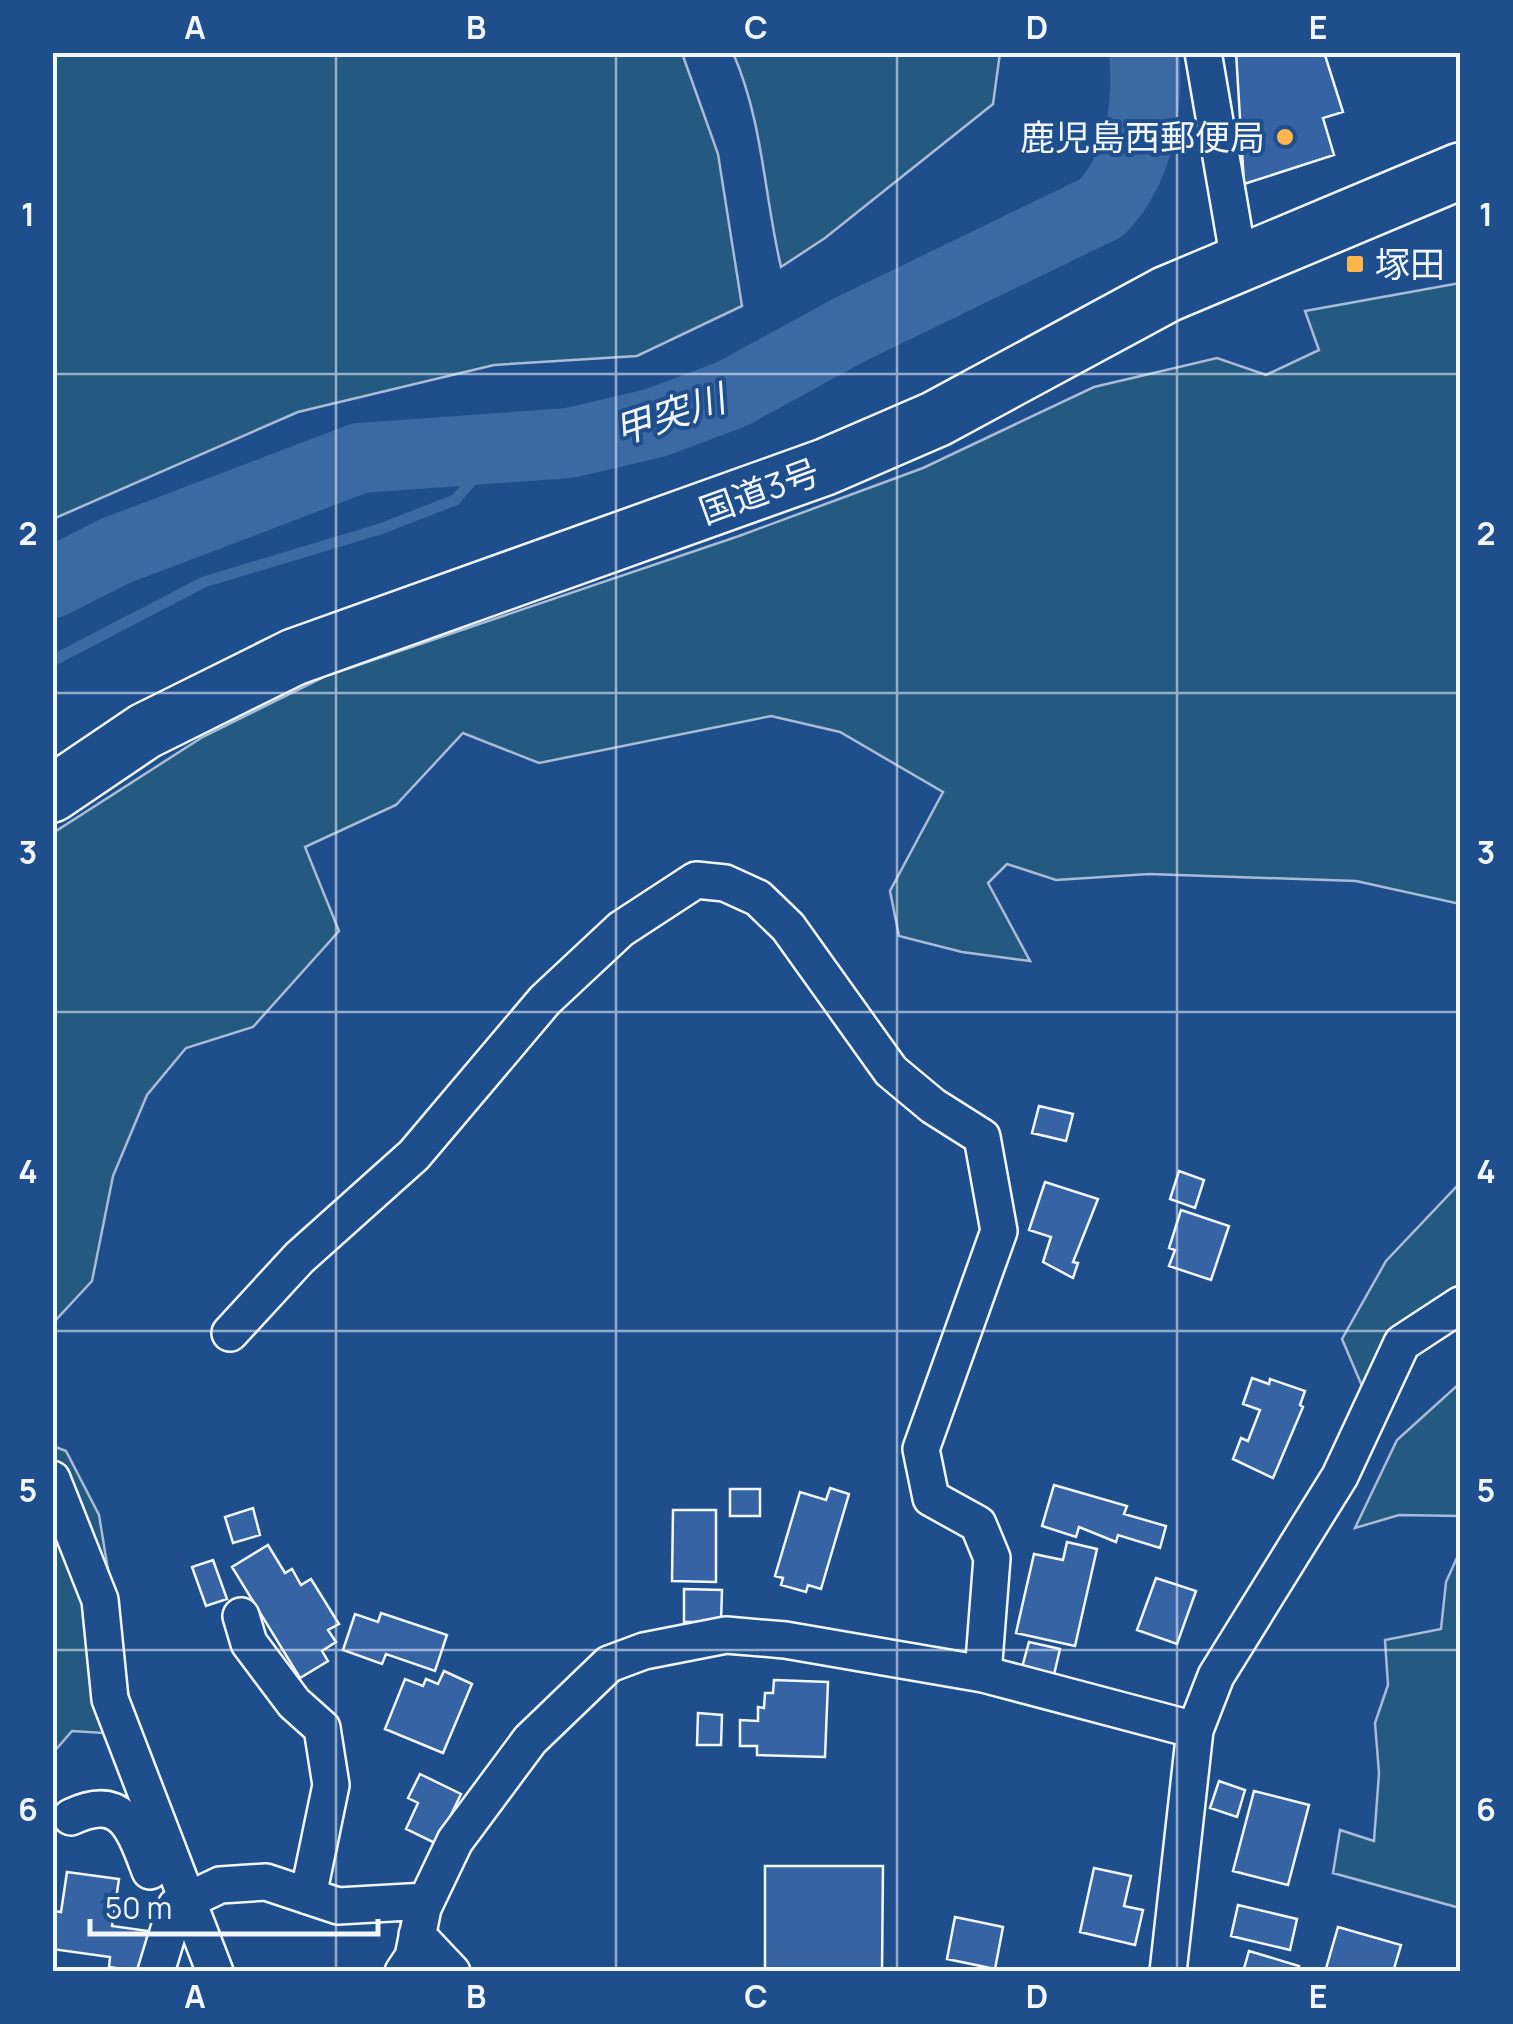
<svg xmlns="http://www.w3.org/2000/svg" width="1513" height="2024" viewBox="0 0 1513 2024" font-family="Manrope,'Noto Sans JP',sans-serif">
  <style>
    .green { fill: #245a82; stroke: #a8bbd7; stroke-width: 2.5 }
    .lines { fill: none; stroke-linecap: round; stroke-linejoin: round }
    .stream { stroke: #3b69a3; stroke-width: 11 }
    .river { stroke: #3b69a3; stroke-width: 70 }
    .building { fill: #3563a3; stroke: #f2f6ff; stroke-width: 2.5 }
    .street-casing { stroke: #f2f6ff; stroke-width: 40 }
    .highway-casing { stroke: #f2f6ff; stroke-width: 60 }
    .street { stroke: #1f4e8c; stroke-width: 35 }
    .highway { stroke: #1f4e8c; stroke-width: 55 }
    .grid { fill: none; stroke: #f2f6ff; stroke-width: 2.5; stroke-opacity: 0.55 }
    .poi-dot { fill: #ffb74d; stroke: #1f4e8c; stroke-width: 4 }
    .labels { text-anchor: middle; dominant-baseline: central; stroke-width: 8; stroke-linejoin: round; paint-order: stroke }
    .poi-label { font-size: 35px; fill: #f2f6ff; stroke: #1f4e8c; text-anchor: end }
    .street-label { font-size: 35px; fill: #f2f6ff; stroke: #1f4e8c }
    .water-label { font-size: 38px; font-style: italic; fill: #f2f6ff; stroke: #1f4e8c }
    .neatline { fill: none; stroke: #f2f6ff; stroke-width: 4 }
    .grid-label { font-size: 32px; text-anchor: middle; font-weight: bold; fill: #f2f6ff }
  </style>
  <rect width="100%" height="100%" fill="#1f4e8c"/>
  <!-- green -->
  <path class="green" d="M 53,52 L 682,53 L 718,154 L 742,306 L 637,356 L 494,365 L 298,412 L 53,519 Z
    M 733,53 L 1000,53 L 993,104 L 825,238 L 781,267 C 764,195 763,121 733,53 Z
    M 1460,283 L 1460,904 L 1356,881 L 1149,874 L 1056,880 L 1007,864 L 988,883 L 1030,961 L 962,952 L 899,936 L 890,891 L 943,792 L 840,732 L 771,716 L 539,763 L 463,733 L 396,805 L 305,847 L 339,931 L 253,1027 L 186,1048 L 147,1095 L 113,1176 L 92,1281 L 53,1323 L 53,833 L 201,738 L 326,676 L 739,536 L 923,468 L 1094,387 L 1217,358 L 1266,375 L 1319,350 L 1305,311 Z
    M 1460,1183 L 1460,1283 L 1424,1314 L 1362,1386 L 1342,1339 L 1386,1261 Z
    M 1460,1383 L 1460,1516 L 1399,1515 L 1355,1528 L 1397,1440 Z
    M 53,1446 L 66,1451 L 99,1515 L 135,1735 L 72,1731 L 53,1753 Z
    M 1460,1551 L 1460,1908 L 1333,1873 L 1340,1830 L 1374,1841 L 1379,1773 L 1375,1723 L 1388,1685 L 1385,1640 L 1441,1629 L 1446,1582 Z"/>
  <g class="lines">
    <!-- stream -->
    <path class="stream" d="M 52,661 L 204,582 L 380,529 L 455,500 L 469,484 L 483,447"/>
    <!-- river -->
    <path class="river" d="M 52,583 L 115,551 L 360,458 L 569,443 L 655,423 L 732,394 L 849,330 L 1101,208 C 1140,169 1149,104 1144,52"/>
  </g>
  <!-- building -->
  <path class="building" d="M 1236,52 L 1324,52 L 1343,112 L 1323,118 L 1334,155 L 1244,184 Z
    M 1039,1106 L 1073,1114 L 1066,1141 L 1032,1133 Z
    M 1179,1171 L 1204,1180 L 1195,1208 L 1170,1199 Z
    M 1045,1182 L 1098,1199 L 1073,1262 L 1078,1263 L 1073,1278 L 1043,1262 L 1051,1237 L 1029,1230 Z
    M 1181,1210 L 1229,1226 L 1211,1280 L 1169,1266 L 1175,1250 L 1169,1248 Z
    M 1252,1378 L 1269,1384 L 1270,1379 L 1305,1391 L 1300,1405 L 1303,1407 L 1273,1478 L 1233,1459 L 1241,1438 L 1248,1441 L 1260,1410 L 1243,1404 Z
    M 1054,1485 L 1127,1506 L 1124,1514 L 1166,1526 L 1160,1548 L 1118,1535 L 1116,1542 L 1079,1527 L 1076,1537 L 1042,1526 Z
    M 830,1488 L 849,1494 L 821,1589 L 808,1585 L 806,1592 L 781,1585 L 783,1578 L 775,1576 L 800,1492 L 826,1500 Z
    M 730,1489 L 760,1489 L 760,1516 L 730,1516 Z
    M 253,1508 L 260,1535 L 233,1543 L 225,1517 Z
    M 673,1510 L 716,1510 L 716,1582 L 672,1581 Z
    M 1067,1542 L 1097,1549 L 1075,1646 L 1016,1633 L 1034,1554 L 1063,1560 Z
    M 268,1545 L 285,1573 L 292,1569 L 301,1585 L 311,1579 L 339,1624 L 328,1630 L 336,1642 L 322,1651 L 328,1661 L 300,1678 L 232,1567 Z
    M 213,1560 L 227,1599 L 206,1606 L 192,1567 Z
    M 1156,1578 L 1196,1591 L 1177,1644 L 1137,1630 Z
    M 684,1589 L 722,1590 L 721,1622 L 684,1622 Z
    M 381,1613 L 447,1635 L 435,1671 L 386,1654 L 382,1664 L 343,1650 L 355,1614 L 378,1622 Z
    M 1029,1642 L 1060,1649 L 1053,1679 L 1021,1671 Z
    M 444,1671 L 472,1684 L 443,1753 L 385,1729 L 405,1679 L 423,1686 L 426,1679 L 438,1684 Z
    M 774,1680 L 828,1682 L 825,1757 L 757,1755 L 757,1746 L 740,1746 L 740,1720 L 758,1721 L 758,1707 L 764,1708 L 765,1693 L 773,1693 Z
    M 698,1713 L 722,1715 L 721,1745 L 697,1745 Z
    M 420,1774 L 461,1794 L 437,1844 L 406,1829 L 418,1803 L 408,1798 Z
    M 1219,1781 L 1245,1790 L 1237,1817 L 1210,1808 Z
    M 1254,1791 L 1309,1805 L 1288,1885 L 1233,1871 Z
    M 765,1866 L 883,1866 L 882,1972 L 765,1972 Z
    M 1094,1868 L 1131,1876 L 1124,1906 L 1143,1910 L 1135,1945 L 1080,1932 Z
    M 67,1872 L 119,1879 L 112,1926 L 148,1931 L 142,1972 L 109,1967 L 110,1957 L 52,1949 L 53,1911 L 61,1912 Z
    M 1238,1905 L 1297,1919 L 1290,1950 L 1231,1936 Z
    M 955,1917 L 1003,1927 L 995,1969 L 947,1959 Z
    M 1338,1927 L 1401,1945 L 1393,1972 L 1325,1972 Z
    M 1249,1951 L 1299,1966 L 1297,1972 L 1243,1972 Z"/>
  <g class="lines">
    <defs>
      <path id="street" d="M 1203,52 L 1239,261
        M 230,1333 L 299,1258 L 414,1155 L 545,1000 L 621,929 L 696,880 L 725,883 L 758,898 L 788,927 L 891,1071 L 933,1106 L 982,1137 L 999,1231 L 921,1449 L 931,1498 L 978,1524 L 992,1558 L 983,1674
        M 52,1479 L 100,1600 L 110,1699 L 215,1972
        M 241,1616 L 249,1643 L 294,1703 L 322,1728 L 331,1785 L 308,1896
        M 71,1817 C 123,1792 134,1829 150,1871
        M 417,1935 L 452,1972
        M 156,1972 L 176,1906 L 220,1885 L 266,1882 L 338,1906 L 426,1901
        M 403,1972 L 413,1957 L 423,1908 L 455,1841 L 530,1740 L 609,1664 L 644,1651 L 726,1635 L 785,1640 L 983,1674 L 1195,1730
        M 1168,1972 L 1195,1730 L 1216,1676 L 1340,1476 L 1402,1343 L 1460,1305"/>
      <path id="highway" d="M 52,794 L 145,731 L 294,657 L 825,467 L 936,419 L 1167,294 L 1460,171"/>
    </defs>
    <!-- street casing -->
    <use href="#street" class="street-casing"/>
    <!-- highway casing -->
    <use href="#highway" class="highway-casing"/>
    <!-- street -->
    <use href="#street" class="street"/>
    <!-- highway -->
    <use href="#highway" class="highway"/>
  </g>
  <!-- grid -->
  <path class="grid" d="M 336,52 L 336,1972M 616,52 L 616,1972M 897,52 L 897,1972M 1177,52 L 1177,1972M 52,374 L 1460,374M 52,693 L 1460,693M 52,1012 L 1460,1012M 52,1331 L 1460,1331M 52,1650 L 1460,1650"/>
  <!-- markers -->
  <g class="poi-dot">
    <circle cx="1285" cy="137" r="10"/>
    <rect x="1345" y="254" width="20" height="20" rx="5"/>
  </g>
  <g class="labels">
    <!-- poi labels -->
    <g class="poi-label">
      <text x="1265" y="137">鹿児島西郵便局</text>
      <text x="1375" y="264" text-anchor="start">塚田</text>
    </g>
    <!-- street labels -->
    <g class="street-label">
      <text transform="translate(759 491) rotate(-20)">国道3号</text>
    </g>
    <!-- water labels -->
    <g class="water-label">
      <text transform="translate(669 413) rotate(-18)">甲突川</text>
    </g>
  </g>
  <!-- border -->
  <rect width="1513" height="2024" fill="none" stroke="#1f4e8c" stroke-width="110"/>
  <!-- scale -->
  <path d="M90 1919v15h288v-15" fill="none" stroke="#f2f6ff" stroke-width="5"/>
  <text x="105" y="1919" font-size="30" fill="#f2f6ff" stroke="#1f4e8c" stroke-width="8" paint-order="stroke">50 m</text>
  <rect x="55" y="55" width="1403" height="1914" class="neatline"/>
  <g class="grid-label">
    <text x="195" y="39">A</text>
    <text x="476" y="39">B</text>
    <text x="756" y="39">C</text>
    <text x="1037" y="39">D</text>
    <text x="1318" y="39">E</text>
    <text x="28" y="226">1</text>
    <text x="1486" y="226">1</text>
    <text x="28" y="545">2</text>
    <text x="1486" y="545">2</text>
    <text x="28" y="864">3</text>
    <text x="1486" y="864">3</text>
    <text x="28" y="1183">4</text>
    <text x="1486" y="1183">4</text>
    <text x="28" y="1502">5</text>
    <text x="1486" y="1502">5</text>
    <text x="28" y="1821">6</text>
    <text x="1486" y="1821">6</text>
    <text x="195" y="2008">A</text>
    <text x="476" y="2008">B</text>
    <text x="756" y="2008">C</text>
    <text x="1037" y="2008">D</text>
    <text x="1318" y="2008">E</text>
  </g>
</svg>
